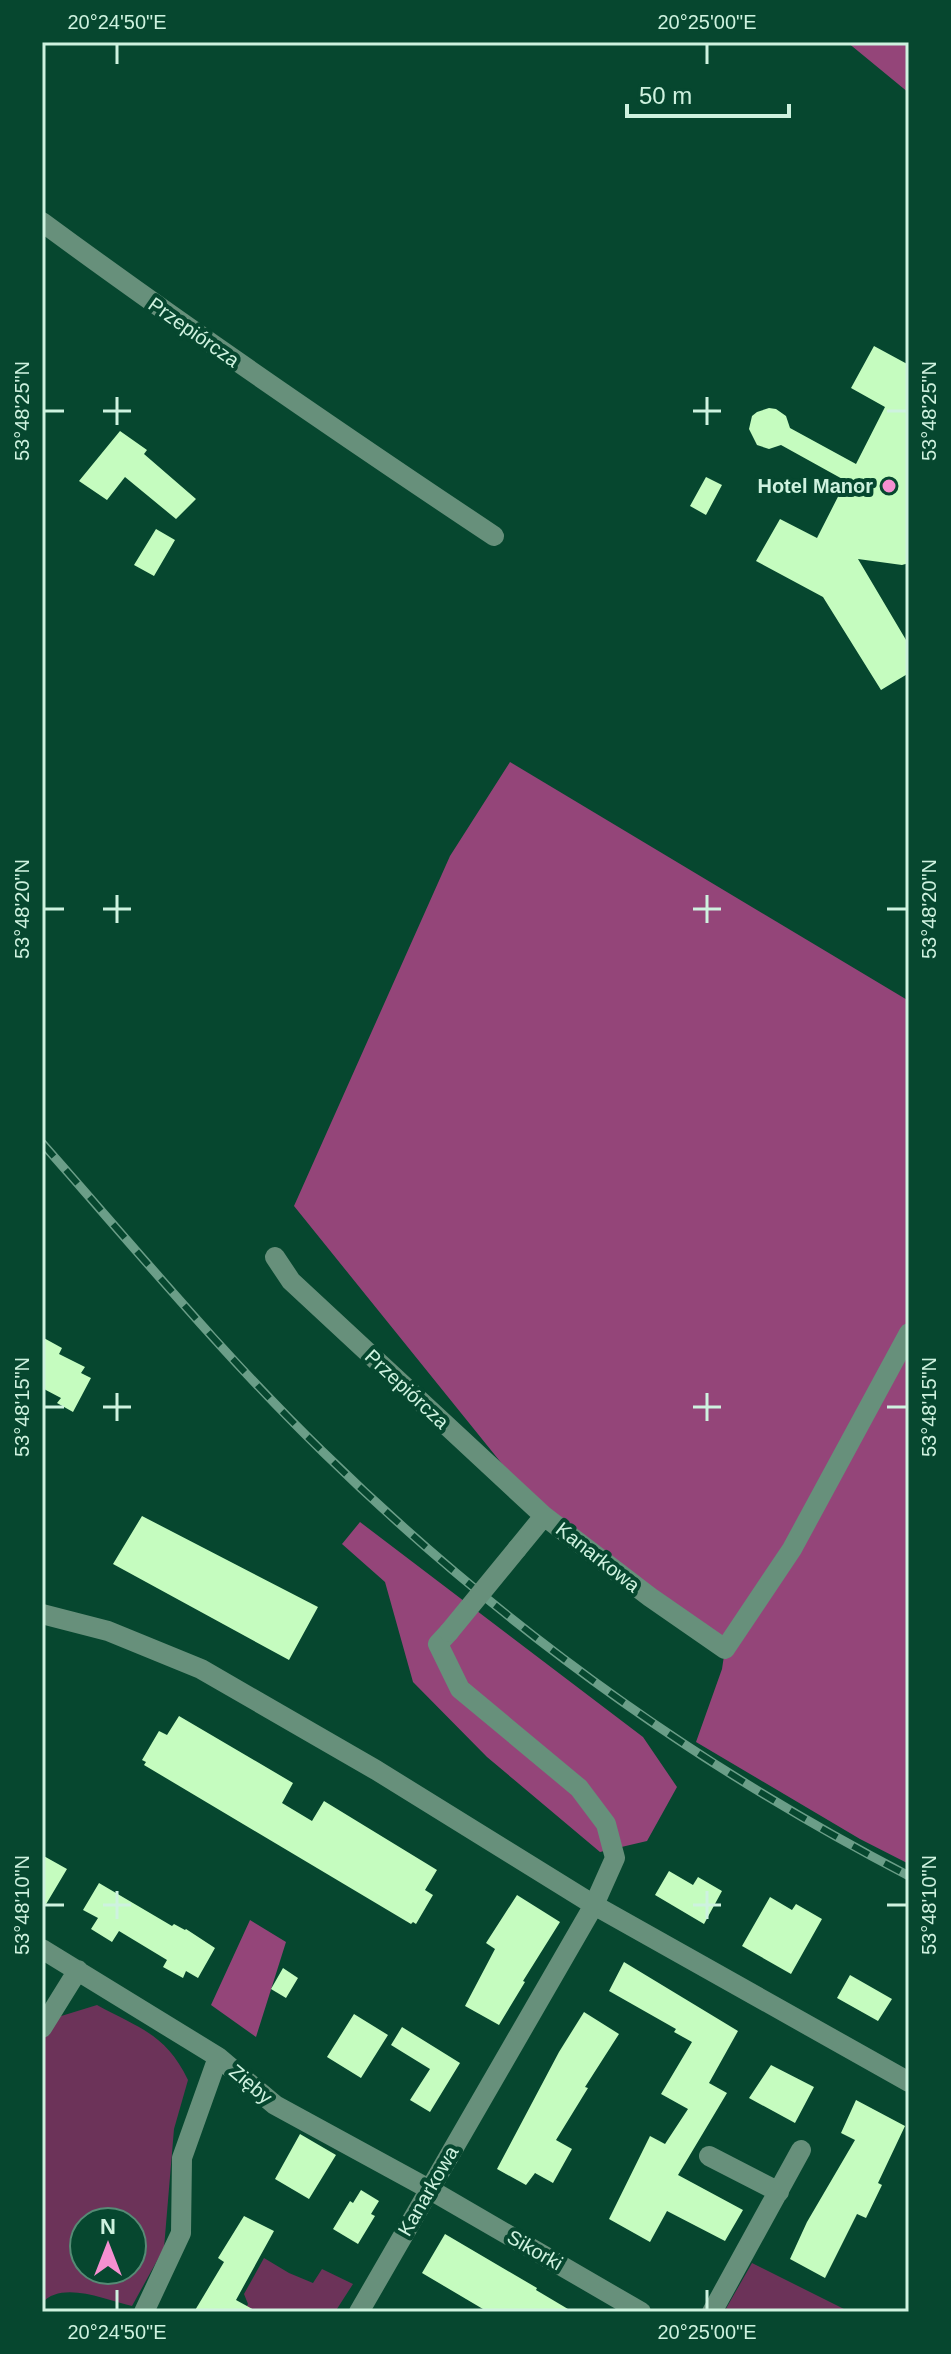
<svg xmlns="http://www.w3.org/2000/svg" width="951" height="2354" viewBox="0 0 951 2354" font-family="Arial,sans-serif">
  <style>
    .green { fill: #6c3359; fill-rule: evenodd }
    .forest { fill: #944579 }
    .building { fill: #c5fcbf }
    .lines { fill: none; stroke-linecap: round; stroke-linejoin: round }
    .minor { stroke: #67907b; stroke-width: 20 }
    .rail-casing { stroke: #6b9e88; stroke-width: 9 }
    .rail { stroke: #06472f; stroke-width: 6; stroke-dasharray: 18; stroke-linecap: butt }
    .minor-bridge { stroke: #67907b; stroke-width: 20 }
    .ticks { fill: none; stroke: #cef2df; stroke-width: 3 }
    .poi-dot { fill: #f590d1; stroke: #06472f; stroke-width: 3 }
    .labels { text-anchor: middle; dominant-baseline: central; stroke-width: 8; stroke-linejoin: round; paint-order: stroke }
    .street-label { font-size: 20px; fill: #cef2df; stroke: #06472f }
    .poi-label { font-size: 20px; font-weight: bold; fill: #cef2df; stroke: #06472f; text-anchor: end }
    .neatline { fill: none; stroke: #cef2df; stroke-width: 3 }
    .ticks-label { font-size: 20px; text-anchor: middle; fill: #cef2df }
  </style>
  <rect width="100%" height="100%" fill="#06472f"/>
  <!-- green -->
  <path class="green" d="M 97,2005 C 139,2028 166,2034 188,2080 L 174,2129 L 164,2248 L 132,2306 C 106,2300 62,2280 42,2303 L 42,2039 L 58,2017 ZM 84,2222 L 132,2222 L 132,2270 L 84,2270 Z
    M 264,2258 L 289,2273 L 313,2283 L 322,2269 L 353,2284 L 335,2312 L 244,2312 L 248,2304 L 244,2294 Z
    M 752,2263 L 848,2311 L 847,2312 L 724,2312 Z"/>
  <!-- forest -->
  <path class="forest" d="M 847,42 L 909,42 L 909,93 Z
    M 510,762 L 909,1001 L 909,1864 L 860,1839 L 696,1742 L 722,1669 L 725,1649 L 544,1516 L 294,1206 L 450,856 Z
    M 360,1522 L 643,1737 L 677,1787 L 647,1841 L 600,1852 L 487,1757 L 413,1682 L 385,1582 L 342,1544 Z
    M 250,1920 L 286,1942 L 256,2037 L 211,2005 Z"/>
  <!-- building -->
  <path class="building" d="M 874,346 L 909,365 L 909,563 L 902,565 L 858,559 L 909,645 L 909,673 L 881,690 L 823,597 L 756,561 L 780,519 L 817,538 L 846,481 L 781,445 L 769,449 L 757,445 L 749,429 L 752,416 L 757,412 L 769,408 L 776,409 L 786,416 L 790,428 L 856,464 L 885,407 L 851,388 Z
    M 120,431 L 147,450 L 144,454 L 196,499 L 176,519 L 125,477 L 107,500 L 79,481 Z
    M 706,477 L 722,485 L 706,515 L 690,506 Z
    M 156,529 L 175,540 L 154,576 L 134,565 Z
    M 42,1337 L 62,1348 L 59,1354 L 85,1367 L 81,1373 L 91,1378 L 73,1412 L 57,1403 L 61,1398 L 42,1388 Z
    M 142,1516 L 318,1607 L 289,1660 L 113,1564 Z
    M 179,1716 L 293,1783 L 282,1803 L 312,1821 L 324,1801 L 437,1870 L 425,1890 L 433,1895 L 416,1924 L 413,1922 L 411,1924 L 144,1765 L 146,1762 L 142,1760 L 159,1731 L 167,1735 Z
    M 42,1855 L 67,1869 L 42,1911 Z
    M 669,1871 L 693,1885 L 698,1877 L 722,1891 L 704,1924 L 655,1895 Z
    M 99,1883 L 172,1926 L 174,1924 L 185,1930 L 186,1929 L 215,1948 L 198,1978 L 186,1971 L 183,1978 L 163,1967 L 167,1960 L 119,1931 L 112,1942 L 91,1929 L 98,1918 L 83,1910 Z
    M 517,1895 L 560,1922 L 523,1981 L 525,1982 L 499,2025 L 465,2006 L 495,1949 L 486,1943 Z
    M 770,1897 L 792,1910 L 796,1904 L 822,1919 L 791,1974 L 742,1946 Z
    M 624,1962 L 738,2031 L 709,2083 L 727,2093 L 678,2175 L 743,2210 L 725,2241 L 667,2211 L 650,2242 L 609,2219 L 650,2136 L 665,2144 L 688,2109 L 661,2094 L 692,2042 L 674,2032 L 676,2029 L 609,1991 Z
    M 283,1968 L 298,1978 L 286,1998 L 271,1989 Z
    M 850,1975 L 892,1999 L 878,2021 L 837,1998 Z
    M 584,2012 L 619,2034 L 585,2087 L 588,2088 L 556,2140 L 572,2149 L 553,2183 L 535,2173 L 526,2185 L 497,2169 L 559,2052 Z
    M 354,2014 L 388,2035 L 361,2078 L 327,2057 Z
    M 402,2027 L 460,2063 L 430,2112 L 410,2100 L 430,2069 L 391,2045 Z
    M 771,2065 L 814,2087 L 795,2123 L 749,2098 Z
    M 856,2100 L 905,2126 L 878,2183 L 882,2185 L 866,2218 L 857,2214 L 825,2278 L 790,2259 L 807,2222 L 855,2140 L 841,2133 Z
    M 300,2134 L 336,2155 L 309,2199 L 275,2179 Z
    M 361,2190 L 379,2201 L 371,2214 L 375,2216 L 358,2244 L 333,2229 L 350,2201 L 353,2203 Z
    M 244,2216 L 274,2231 L 236,2300 L 258,2312 L 194,2312 L 224,2262 L 218,2258 Z
    M 445,2234 L 537,2288 L 536,2290 L 573,2312 L 488,2312 L 422,2273 Z"/>
  <g class="lines">
    <!-- minor -->
    <path class="minor" d="M 42,222 C 190,331 341,434 494,536
      M 275,1257 L 291,1281 L 544,1516
      M 517,1549 L 544,1516 L 650,1597 L 725,1649 L 792,1549 L 909,1333
      M 42,1614 L 108,1631 L 201,1669 L 376,1770 L 594,1905 L 909,2082
      M 42,1949 L 218,2057 L 275,2105 L 429,2189 L 641,2312
      M 42,2028 L 78,1970
      M 709,2156 L 779,2192
      M 144,2312 L 181,2233 L 182,2158 L 218,2057
      M 359,2312 L 594,1905 L 615,1858 L 606,1824 L 579,1788 L 460,1689 L 438,1644 L 449,1632
      M 712,2312 L 801,2150"/>
    <defs>
      <path id="rail" d="M 42,1143 C 134,1247 223,1355 323,1452 C 497,1622 693,1764 909,1876"/>
    </defs>
    <!-- rail casing -->
    <use href="#rail" class="rail-casing"/>
    <!-- rail -->
    <use href="#rail" class="rail"/>
    <!-- minor-bridge -->
    <path class="minor-bridge" d="M 449,1632 L 517,1549"/>
  </g>
  <!-- ticks -->
  <path class="ticks" d="M 117,44 L 117,64M 707,44 L 707,64M 117,397 L 117,425M 707,397 L 707,425M 44,411 L 64,411M 103,411 L 131,411M 693,411 L 721,411M 887,411 L 907,411M 117,895 L 117,923M 707,895 L 707,923M 44,909 L 64,909M 103,909 L 131,909M 693,909 L 721,909M 887,909 L 907,909M 117,1393 L 117,1421M 707,1393 L 707,1421M 44,1407 L 64,1407M 103,1407 L 131,1407M 693,1407 L 721,1407M 887,1407 L 907,1407M 117,1891 L 117,1919M 707,1891 L 707,1919M 44,1905 L 64,1905M 103,1905 L 131,1905M 693,1905 L 721,1905M 887,1905 L 907,1905M 117,2290 L 117,2310M 707,2290 L 707,2310"/>
  <!-- markers -->
  <circle class="poi-dot" cx="889" cy="486" r="8"/>
  <g class="labels">
    <!-- street labels -->
    <g class="street-label">
      <text transform="translate(194 332) rotate(35)">Przepiórcza</text>
      <text transform="translate(407 1389) rotate(43)">Przepiórcza</text>
      <text transform="translate(598 1557) rotate(38)">Kanarkowa</text>
      <text transform="translate(251 2084) rotate(40)">Zięby</text>
      <text transform="translate(428 2191) rotate(-60)">Kanarkowa</text>
      <text transform="translate(535 2250) rotate(30)">Sikorki</text>
    </g>
    <!-- poi labels -->
    <g class="poi-label">
      <text x="873" y="486">Hotel Manor</text>
    </g>
  </g>
  <!-- border -->
  <rect width="951" height="2354" fill="none" stroke="#06472f" stroke-width="88"/>
  <!-- north arrow -->
  <g transform="translate(108 2246)"><circle r="38" fill="#06472f" stroke="#568b75" stroke-width="2"/>
  <path d="M0-6L14 30L0 20L-14 30Z" fill="#f590d1"/>
  <text y="-12" font-size="22" font-weight="bold" text-anchor="middle" fill="#cef2df">N</text>
  </g>
  <!-- scale -->
  <path d="M627 104v12h162v-12" fill="none" stroke="#cef2df" stroke-width="4"/>
  <text x="639" y="104" font-size="24" fill="#cef2df" stroke="#06472f" stroke-width="6" paint-order="stroke">50 m</text>
  <rect x="44" y="44" width="863" height="2266" class="neatline"/>
  <g class="ticks-label">
    <text x="117" y="29">20°24'50"E</text>
    <text x="707" y="29">20°25'00"E</text>
    <text transform="translate(22 411) rotate(-90)" y="7">53°48'25"N</text>
    <text transform="translate(929 411) rotate(-90)" y="7">53°48'25"N</text>
    <text transform="translate(22 909) rotate(-90)" y="7">53°48'20"N</text>
    <text transform="translate(929 909) rotate(-90)" y="7">53°48'20"N</text>
    <text transform="translate(22 1407) rotate(-90)" y="7">53°48'15"N</text>
    <text transform="translate(929 1407) rotate(-90)" y="7">53°48'15"N</text>
    <text transform="translate(22 1905) rotate(-90)" y="7">53°48'10"N</text>
    <text transform="translate(929 1905) rotate(-90)" y="7">53°48'10"N</text>
    <text x="117" y="2339">20°24'50"E</text>
    <text x="707" y="2339">20°25'00"E</text>
  </g>
</svg>
